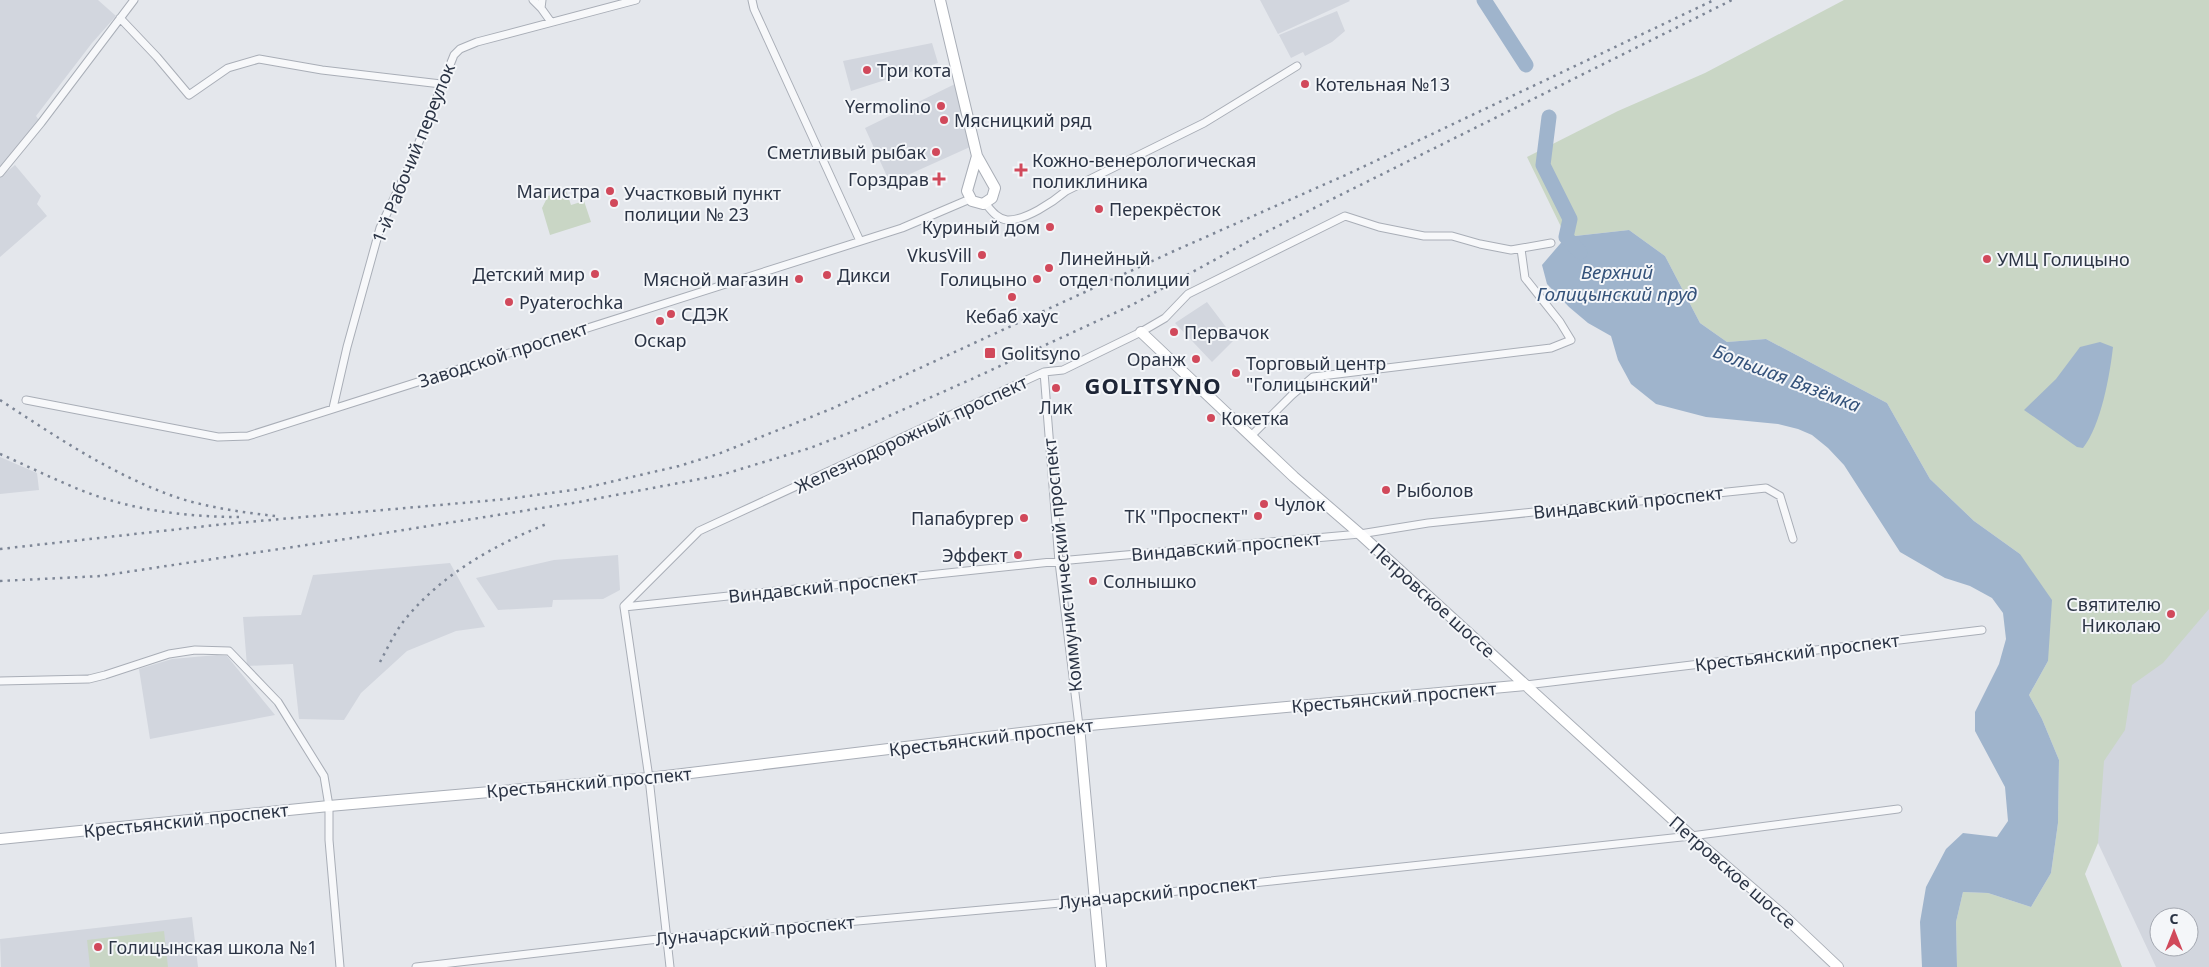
<svg xmlns="http://www.w3.org/2000/svg" width="2209" height="967" viewBox="0 0 2209 967" font-family="'Noto Sans',sans-serif">
  <style>
    .built { fill: #d2d6de; fill-rule: evenodd }
    .green { fill: #c9d6c5 }
    .water { fill: #9fb4cc }
    .lines { fill: none; stroke-linecap: round; stroke-linejoin: round }
    .river { stroke: #9fb4cc; stroke-width: 15 }
    .street-casing { stroke: #a9aeb7; stroke-width: 9 }
    .secondary-casing { stroke: #a9aeb7; stroke-width: 12 }
    .street { stroke: #f7f8fa; stroke-width: 7 }
    .secondary { stroke: #fff; stroke-width: 10 }
    .rail { stroke: #7d8696; stroke-width: 2.5; stroke-dasharray: 2.5 5; stroke-linecap: butt }
    .poi-dot { fill: #d1495b; stroke: #f4f6f9; stroke-width: 2 }
    .labels { text-anchor: middle; dominant-baseline: central; stroke-width: 4; stroke-linejoin: round; paint-order: stroke }
    .poi-label { font-size: 18px; fill: #2b3445; stroke: #f4f6f9; text-anchor: start }
    .street-label { font-size: 18px; fill: #2b3445; stroke: #f4f6f9 }
    .water-label { font-size: 19px; font-style: italic; fill: #34527a; stroke: #f4f6f9 }
    .district-label { font-size: 22px; font-weight: bold; letter-spacing: 1px; fill: #1d2536; stroke: #f4f6f9 }
  </style>
  <rect width="100%" height="100%" fill="#e4e7ec"/>
  <!-- built -->
  <path class="built" d="M 0,0 L 98,0 L 116,16 L 92,43 L 36,116 L 41,123 L 0,173 Z
    M 1260,0 L 1349,0 L 1350,1 L 1278,34 Z
    M 1337,11 L 1345,31 L 1332,42 L 1305,56 L 1303,52 L 1291,58 L 1279,35 Z
    M 932,43 L 938,63 L 851,91 L 843,61 Z
    M 955,84 L 970,147 L 890,183 L 865,128 Z
    M 15,165 L 41,196 L 37,204 L 47,216 L 0,257 L 0,177 Z
    M 1207,302 L 1235,339 L 1212,362 L 1175,323 Z
    M 2209,304 L 2209,967 L 2156,967 L 2098,843 L 2096,535 ZM 2159,917 L 2189,917 L 2189,947 L 2159,947 Z
    M 0,457 L 37,473 L 39,490 L 0,494 Z
    M 618,555 L 620,590 L 603,599 L 553,600 L 552,607 L 498,610 L 476,578 L 554,560 Z
    M 450,563 L 485,627 L 456,631 L 407,651 L 361,693 L 344,720 L 299,719 L 293,664 L 247,666 L 243,617 L 301,615 L 313,575 Z
    M 217,655 L 227,656 L 275,715 L 150,739 L 139,669 L 172,659 Z
    M 192,917 L 198,967 L 1,967 L 0,939 Z"/>
  <!-- green -->
  <path class="green" d="M 1844,0 L 2209,0 L 2209,609 L 2163,663 L 2132,685 L 2125,730 L 2104,761 L 2098,843 L 2085,874 L 2122,967 L 1957,967 L 1956,922 L 1963,892 L 1988,893 L 2031,907 L 2051,873 L 2058,823 L 2059,760 L 2042,719 L 2029,695 L 2048,661 L 2020,554 L 1974,521 L 1930,479 L 1887,403 L 1766,339 L 1727,342 L 1700,323 L 1665,256 L 1629,230 L 1566,237 L 1527,157 L 1618,111 L 1705,73 Z
    M 566,190 L 571,205 L 584,201 L 591,222 L 550,235 L 542,208 L 548,196 Z
    M 164,931 L 168,967 L 90,967 L 87,940 Z"/>
  <!-- water -->
  <path class="water" d="M 1629,230 L 1665,256 L 1700,323 L 1727,342 L 1766,339 L 1887,403 L 1930,479 L 1974,521 L 2020,554 L 2052,600 L 2048,661 L 2029,695 L 2042,719 L 2059,760 L 2058,823 L 2051,873 L 2031,907 L 1988,893 L 1963,892 L 1956,922 L 1957,967 L 1922,967 L 1920,922 L 1926,887 L 1946,849 L 1963,833 L 1997,837 L 2008,821 L 2005,787 L 1975,731 L 1975,712 L 1999,664 L 2006,639 L 2003,613 L 1992,598 L 1970,586 L 1945,578 L 1900,552 L 1844,465 L 1828,448 L 1812,435 L 1798,429 L 1778,424 L 1706,417 L 1656,404 L 1631,384 L 1618,360 L 1611,336 L 1588,323 L 1569,307 L 1547,284 L 1542,265 L 1566,237 Z
    M 2100,342 L 2113,347 C 2110,374 2101,426 2083,448 L 2077,447 L 2024,410 L 2056,379 L 2080,347 Z"/>
  <g class="lines">
    <!-- river -->
    <path class="river" d="M 1484,0 L 1526,65
      M 1549,117 L 1543,165 L 1570,219 L 1566,237 L 1580,252"/>
    <defs>
      <path id="street" d="M 533,0 L 541,8
        M 542,0 L 541,8 L 551,22
        M 752,0 L 754,9 L 860,241
        M 120,18 L 157,57 L 189,95 L 228,68 L 259,59 L 322,70 L 441,84
        M 0,173 L 41,123 L 134,0
        M 985,203 C 991,210 997,219 1007,220 C 1025,221 1053,202 1066,191 L 1204,123 L 1297,66
        M 1044,372 L 1059,562 L 1079,726
        M 26,400 L 218,437 L 248,436 L 902,228 L 970,199
        M 333,408 L 347,347 L 380,228 L 411,162 L 454,55 L 460,49 L 477,42 L 636,0
        M 1251,436 L 1292,395 L 1313,377 L 1551,348 L 1571,340 L 1560,322 L 1525,278 L 1521,249
        M 624,606 L 699,531 L 1044,372 L 1063,370 L 1141,332 L 1165,318 L 1188,294 L 1345,216 L 1379,227 L 1424,236 L 1452,236 L 1480,244 L 1511,250 L 1551,243
        M 624,607 L 1070,560 L 1360,534 L 1428,523 L 1766,488 L 1780,496 L 1793,539
        M 624,607 L 649,778 L 670,967
        M 0,681 L 89,679 L 105,675 L 169,654 L 195,650 L 229,651 L 278,702 L 324,776 L 329,806 L 329,840 L 340,967
        M 1526,685 L 1982,630
        M 416,967 L 667,938 L 1094,900 L 1691,836 L 1898,809"/>
      <path id="secondary" d="M 940,0 L 977,156 L 995,188 L 992,198 L 983,204 L 972,201 L 967,191 L 977,156
        M 1141,332 L 1294,477 L 1360,534 L 1691,836 L 1784,916 L 1838,967
        M 1079,726 L 1101,967
        M 0,839 L 329,806 L 649,778 L 1079,726 L 1526,685"/>
    </defs>
    <!-- street casing -->
    <use href="#street" class="street-casing"/>
    <!-- secondary casing -->
    <use href="#secondary" class="secondary-casing"/>
    <!-- street -->
    <use href="#street" class="street"/>
    <!-- secondary -->
    <use href="#secondary" class="secondary"/>
    <!-- rail -->
    <path class="rail" d="M 0,400 C 55,436 108,472 170,495 C 203,507 240,512 275,516
      M 0,454 C 35,469 70,488 106,499 C 149,512 194,517 239,517
      M 0,549 L 225,524 L 507,499 L 580,489 L 679,466 L 718,454 L 831,409 L 1174,251 L 1348,174 L 1714,0
      M 0,581 L 100,576 L 366,536 L 579,502 L 721,475 L 810,448 L 862,428 L 974,378 L 1132,305 L 1262,234 L 1732,0
      M 380,662 C 387,649 394,634 403,622 C 440,575 494,545 549,523"/>
  </g>
  <!-- markers -->
  <g class="poi-dot">
    <circle cx="867" cy="70" r="5"/>
    <circle cx="1305" cy="84" r="5"/>
    <circle cx="941" cy="106" r="5"/>
    <circle cx="944" cy="120" r="5"/>
    <circle cx="936" cy="152" r="5"/>
    <path d="M1018.5 162.5h5v5h5v5h-5v5h-5v-5h-5v-5h5z"/>
    <path d="M936.5 171.5h5v5h5v5h-5v5h-5v-5h-5v-5h5z"/>
    <circle cx="610" cy="191" r="5"/>
    <circle cx="614" cy="203" r="5"/>
    <circle cx="1099" cy="209" r="5"/>
    <circle cx="1050" cy="227" r="5"/>
    <circle cx="982" cy="255" r="5"/>
    <circle cx="1987" cy="259" r="5"/>
    <circle cx="1049" cy="268" r="5"/>
    <circle cx="595" cy="274" r="5"/>
    <circle cx="827" cy="275" r="5"/>
    <circle cx="799" cy="279" r="5"/>
    <circle cx="1037" cy="279" r="5"/>
    <circle cx="1012" cy="297" r="5"/>
    <circle cx="509" cy="302" r="5"/>
    <circle cx="671" cy="314" r="5"/>
    <circle cx="660" cy="321" r="5"/>
    <circle cx="1174" cy="332" r="5"/>
    <rect x="984" y="347" width="12" height="12" rx="2.5"/>
    <circle cx="1196" cy="359" r="5"/>
    <circle cx="1236" cy="373" r="5"/>
    <circle cx="1056" cy="388" r="5"/>
    <circle cx="1211" cy="418" r="5"/>
    <circle cx="1386" cy="490" r="5"/>
    <circle cx="1264" cy="504" r="5"/>
    <circle cx="1258" cy="516" r="5"/>
    <circle cx="1024" cy="518" r="5"/>
    <circle cx="1018" cy="555" r="5"/>
    <circle cx="1093" cy="581" r="5"/>
    <circle cx="2171" cy="614" r="5"/>
    <circle cx="98" cy="947" r="5"/>
  </g>
  <g class="labels">
    <!-- poi labels -->
    <g class="poi-label">
      <text x="877" y="70">Три кота</text>
      <text x="1315" y="84">Котельная №13</text>
      <text x="931" y="106" text-anchor="end">Yermolino</text>
      <text x="954" y="120">Мясницкий ряд</text>
      <text x="926" y="152" text-anchor="end">Сметливый рыбак</text>
      <text x="1032" y="160">Кожно-венерологическая<tspan x="1032" dy="21">поликлиника</tspan></text>
      <text x="929" y="179" text-anchor="end">Горздрав</text>
      <text x="600" y="191" text-anchor="end">Магистра</text>
      <text x="624" y="193">Участковый пункт<tspan x="624" dy="21">полиции № 23</tspan></text>
      <text x="1109" y="209">Перекрёсток</text>
      <text x="1040" y="227" text-anchor="end">Куриный дом</text>
      <text x="972" y="255" text-anchor="end">VkusVill</text>
      <text x="1059" y="258">Линейный<tspan x="1059" dy="21">отдел полиции</tspan></text>
      <text x="1997" y="259">УМЦ Голицыно</text>
      <text x="585" y="274" text-anchor="end">Детский мир</text>
      <text x="837" y="275">Дикси</text>
      <text x="789" y="279" text-anchor="end">Мясной магазин</text>
      <text x="1027" y="279" text-anchor="end">Голицыно</text>
      <text x="519" y="302">Pyaterochka</text>
      <text x="681" y="314">СДЭК</text>
      <text x="1012" y="316" text-anchor="middle">Кебаб хаус</text>
      <text x="1184" y="332">Первачок</text>
      <text x="660" y="340" text-anchor="middle">Оскар</text>
      <text x="1001" y="353">Golitsyno</text>
      <text x="1186" y="359" text-anchor="end">Оранж</text>
      <text x="1246" y="363">Торговый центр<tspan x="1246" dy="21">"Голицынский"</tspan></text>
      <text x="1056" y="407" text-anchor="middle">Лик</text>
      <text x="1221" y="418">Кокетка</text>
      <text x="1396" y="490">Рыболов</text>
      <text x="1274" y="504">Чулок</text>
      <text x="1248" y="516" text-anchor="end">ТК "Проспект"</text>
      <text x="1014" y="518" text-anchor="end">Папабургер</text>
      <text x="1008" y="555" text-anchor="end">Эффект</text>
      <text x="1103" y="581">Солнышко</text>
      <text x="2161" y="604" text-anchor="end">Святителю<tspan x="2161" dy="21">Николаю</tspan></text>
      <text x="108" y="947">Голицынская школа №1</text>
    </g>
    <!-- street labels -->
    <g class="street-label">
      <text transform="translate(413 153) rotate(-68)">1-й Рабочий переулок</text>
      <text transform="translate(503 354) rotate(-18)">Заводской проспект</text>
      <text transform="translate(911 434) rotate(-25)">Железнодорожный проспект</text>
      <text transform="translate(1628 502) rotate(-6)">Виндавский проспект</text>
      <text transform="translate(1226 546) rotate(-5)">Виндавский проспект</text>
      <text transform="translate(1062 565) rotate(-96)">Коммунистический проспект</text>
      <text transform="translate(823 586) rotate(-6)">Виндавский проспект</text>
      <text transform="translate(1433 600) rotate(42)">Петровское шоссе</text>
      <text transform="translate(1797 652) rotate(-7)">Крестьянский проспект</text>
      <text transform="translate(1394 697) rotate(-5)">Крестьянский проспект</text>
      <text transform="translate(991 737) rotate(-7)">Крестьянский проспект</text>
      <text transform="translate(589 782) rotate(-5)">Крестьянский проспект</text>
      <text transform="translate(186 820) rotate(-6)">Крестьянский проспект</text>
      <text transform="translate(1733 872) rotate(41)">Петровское шоссе</text>
      <text transform="translate(1158 892) rotate(-6)">Луначарский проспект</text>
      <text transform="translate(755 930) rotate(-5)">Луначарский проспект</text>
    </g>
    <!-- water labels -->
    <g class="water-label">
      <text x="1617" y="272">Верхний<tspan x="1617" dy="22">Голицынский пруд</tspan></text>
      <text transform="translate(1787 378) rotate(21)">Большая Вязёмка</text>
    </g>
    <!-- district labels -->
    <g class="district-label">
      <text x="1153" y="385">GOLITSYNO</text>
    </g>
  </g>
  <!-- north arrow -->
  <g transform="translate(2174 932)"><circle r="24" fill="#f4f6f9" stroke="#a4a8b1"/>
  <path d="M0-4L9 19L0 12L-9 19Z" fill="#d1495b"/>
  <text y="-8" font-size="14" font-weight="bold" text-anchor="middle" fill="#2b3445">С</text>
  </g>
</svg>
